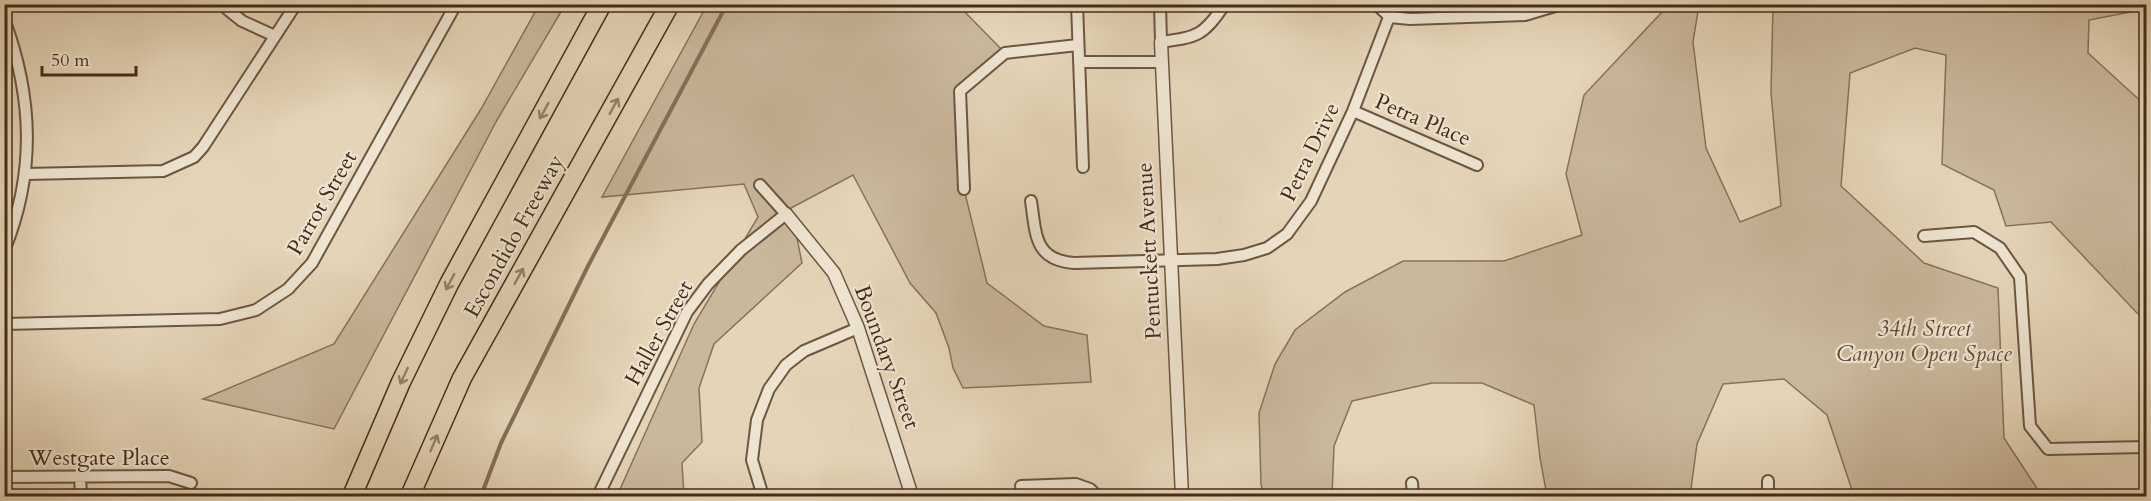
<svg xmlns="http://www.w3.org/2000/svg" width="2151" height="501" viewBox="0 0 2151 501" font-family="Cardo,serif">
  <style>
    .green { fill: #cab89d; stroke: #88725c; stroke-width: 1.5 }
    .lines { fill: none; stroke-linecap: round; stroke-linejoin: round }
    .stream { stroke: #856f59; stroke-width: 4 }
    .minor-casing { stroke: #6d5642; stroke-width: 14 }
    .tertiary-casing { stroke: #6d5642; stroke-width: 15 }
    .motorway-casing { stroke: #452c1b; stroke-width: 21 }
    .minor { stroke: #eee4d1; stroke-width: 10 }
    .tertiary { stroke: #eee4d1; stroke-width: 12 }
    .motorway { stroke: #e5d5b8; stroke-width: 18 }
    .oneway { stroke: #95806a }
    .labels { text-anchor: middle; dominant-baseline: central; stroke-width: 4.5; stroke-linejoin: round; paint-order: stroke }
    .street-label { font-size: 22px; fill: #452c1b; stroke: #eee4d1 }
    .park-label { font-size: 22px; font-style: italic; fill: #604835; stroke: #eee4d1 }
  </style>
  <rect width="100%" height="100%" fill="#e5d5b8"/>
  <filter id="stains"><feTurbulence type="fractalNoise" baseFrequency=".00333" numOctaves="4"/><feColorMatrix values="0 0 0 0 .2 0 0 0 0 .09 0 0 0 0 .02 0 0 0 .5 -.17"/></filter>
  <radialGradient id="worn" r=".72"><stop offset=".6" stop-color="#630" stop-opacity="0"/><stop offset="1" stop-color="#630" stop-opacity=".3"/></radialGradient>
  <!-- green -->
  <path class="green" d="M 539,5 L 565,5 L 497,120 L 334,429 L 203,399 L 334,344 L 481,109 Z
    M 707,5 L 958,5 L 1005,53 L 960,91 L 964,189 L 987,283 L 1044,326 L 1087,335 L 1091,382 L 963,388 L 953,368 L 949,348 L 936,313 L 910,283 L 853,175 L 791,208 L 802,263 L 714,344 L 699,388 L 702,442 L 682,463 L 684,496 L 617,496 L 694,324 L 758,217 L 744,184 L 602,197 Z
    M 1664,5 L 1699,5 L 1693,42 L 1706,148 L 1740,222 L 1781,206 L 1771,92 L 1773,5 L 2146,5 L 2145,9 L 2089,20 L 2088,53 L 2146,106 L 2146,319 L 2137,313 L 2051,222 L 2006,226 L 1994,190 L 1942,164 L 1946,55 L 1915,48 L 1850,73 L 1841,186 L 1924,263 L 1998,288 L 2004,438 L 2042,496 L 1854,496 L 1827,415 L 1784,379 L 1723,384 L 1697,444 L 1690,496 L 1547,496 L 1540,458 L 1534,405 L 1482,383 L 1432,383 L 1352,401 L 1334,446 L 1332,496 L 1264,496 L 1261,485 L 1259,413 L 1275,364 L 1295,330 L 1345,292 L 1403,261 L 1504,261 L 1582,235 L 1566,174 L 1584,95 L 1662,12 Z"/>
  <g class="lines">
    <!-- stream -->
    <path class="stream" d="M 481,496 L 501,443 L 588,266 L 727,4"/>
    <defs>
      <path id="minor" d="M 221,4 L 242,21 L 275,36
        M 1077,4 L 1083,167
        M 1160,4 L 1161,42 C 1198,37 1203,36 1225,4
        M 1376,4 L 1390,17 L 1410,19 L 1525,15 L 1562,4
        M 4,19 C 33,97 36,173 4,251
        M 1079,62 L 1162,62
        M 1353,111 L 1477,165
        M 26,174 L 163,171 L 194,157 L 203,147 L 296,4
        M 964,189 L 960,91 L 1005,53 L 1078,45
        M 1031,201 C 1036,234 1034,260 1074,263 L 1217,259 L 1244,255 L 1267,248 L 1287,234 L 1311,201 L 1353,111 L 1394,4
        M 1924,236 L 1974,232 L 2000,248 L 2020,277 L 2030,426 L 2048,449 L 2146,447
        M 4,324 L 220,319 L 256,310 L 288,289 L 312,263 L 456,4
        M 80,475 L 81,496
        M 4,477 L 169,476 L 191,483
        M 1768,481 L 1768,496
        M 1412,483 L 1413,496
        M 1021,486 L 1076,484 L 1090,489 L 1097,496
        M 598,496 L 687,312 L 708,284 L 741,250 L 786,214 L 760,185
        M 763,496 L 752,460 L 757,420 L 769,389 L 786,365 L 804,351 L 858,328"/>
      <path id="tertiary" d="M 1161,42 L 1182,496
        M 786,214 L 834,273 L 858,328 L 912,496"/>
      <path id="motorway" d="M 352,496 L 401,382 L 449,284 L 602,4
        M 410,496 L 462,378 L 670,4"/>
    </defs>
    <!-- minor casing -->
    <use href="#minor" class="minor-casing"/>
    <!-- tertiary casing -->
    <use href="#tertiary" class="tertiary-casing"/>
    <!-- motorway casing -->
    <use href="#motorway" class="motorway-casing"/>
    <!-- minor -->
    <use href="#minor" class="minor"/>
    <!-- tertiary -->
    <use href="#tertiary" class="tertiary"/>
    <!-- motorway -->
    <use href="#motorway" class="motorway"/>
  </g>
  <!-- one-way arrows -->
  <defs><path id="oneway-shaft" d="M-6 0H5M1.5-3L5.5 0L1.5 3" fill="none" stroke-width="1.6" stroke-linecap="round" stroke-linejoin="round" transform="scale(1.5)"/></defs>
  <g class="oneway">
    <use href="#oneway-shaft" transform="translate(614 106) rotate(-61)"/>
    <use href="#oneway-shaft" transform="translate(544 111) rotate(119)"/>
    <use href="#oneway-shaft" transform="translate(519 276) rotate(-61)"/>
    <use href="#oneway-shaft" transform="translate(450 282) rotate(118)"/>
    <use href="#oneway-shaft" transform="translate(404 376) rotate(115)"/>
    <use href="#oneway-shaft" transform="translate(434 443) rotate(-67)"/>
  </g>
  <g class="labels">
    <!-- street labels -->
    <g class="street-label">
      <text transform="translate(1423 120) rotate(23)">Petra Place</text>
      <text transform="translate(1310 152) rotate(-64)">Petra Drive</text>
      <text transform="translate(322 203) rotate(-60)">Parrot Street</text>
      <text transform="translate(514 236) rotate(-61)">Escondido Freeway</text>
      <text transform="translate(1149 251) rotate(-93)">Pentuckett Avenue</text>
      <text transform="translate(659 333) rotate(-61)">Haller Street</text>
      <text transform="translate(887 357) rotate(70)">Boundary Street</text>
      <text x="99" y="458">Westgate Place</text>
    </g>
    <!-- park labels -->
    <g class="park-label">
      <text x="1924" y="329">34th Street<tspan x="1924" dy="25">Canyon Open Space</tspan></text>
    </g>
  </g>
  <!-- margin -->
  <rect width="2151" height="501" fill="none" stroke="#e5d5b8" stroke-width="24"/>
  <rect x="6" y="6" width="2139" height="489" fill="none" stroke="#452c1b" stroke-width="3"/>
  <rect x="12" y="12" width="2127" height="477" fill="none" stroke="#452c1b" stroke-width="1.5"/>
  <!-- scale -->
  <path d="M42 66v9h94v-9" fill="none" stroke="#452c1b" stroke-width="3"/>
  <text x="51" y="66" font-size="18" fill="#452c1b" stroke="#eee4d1" stroke-width="4.5" paint-order="stroke">50 m</text>
  <rect width="100%" height="100%" filter="url(#stains)"/>
  <rect width="100%" height="100%" fill="url(#worn)"/>
</svg>
